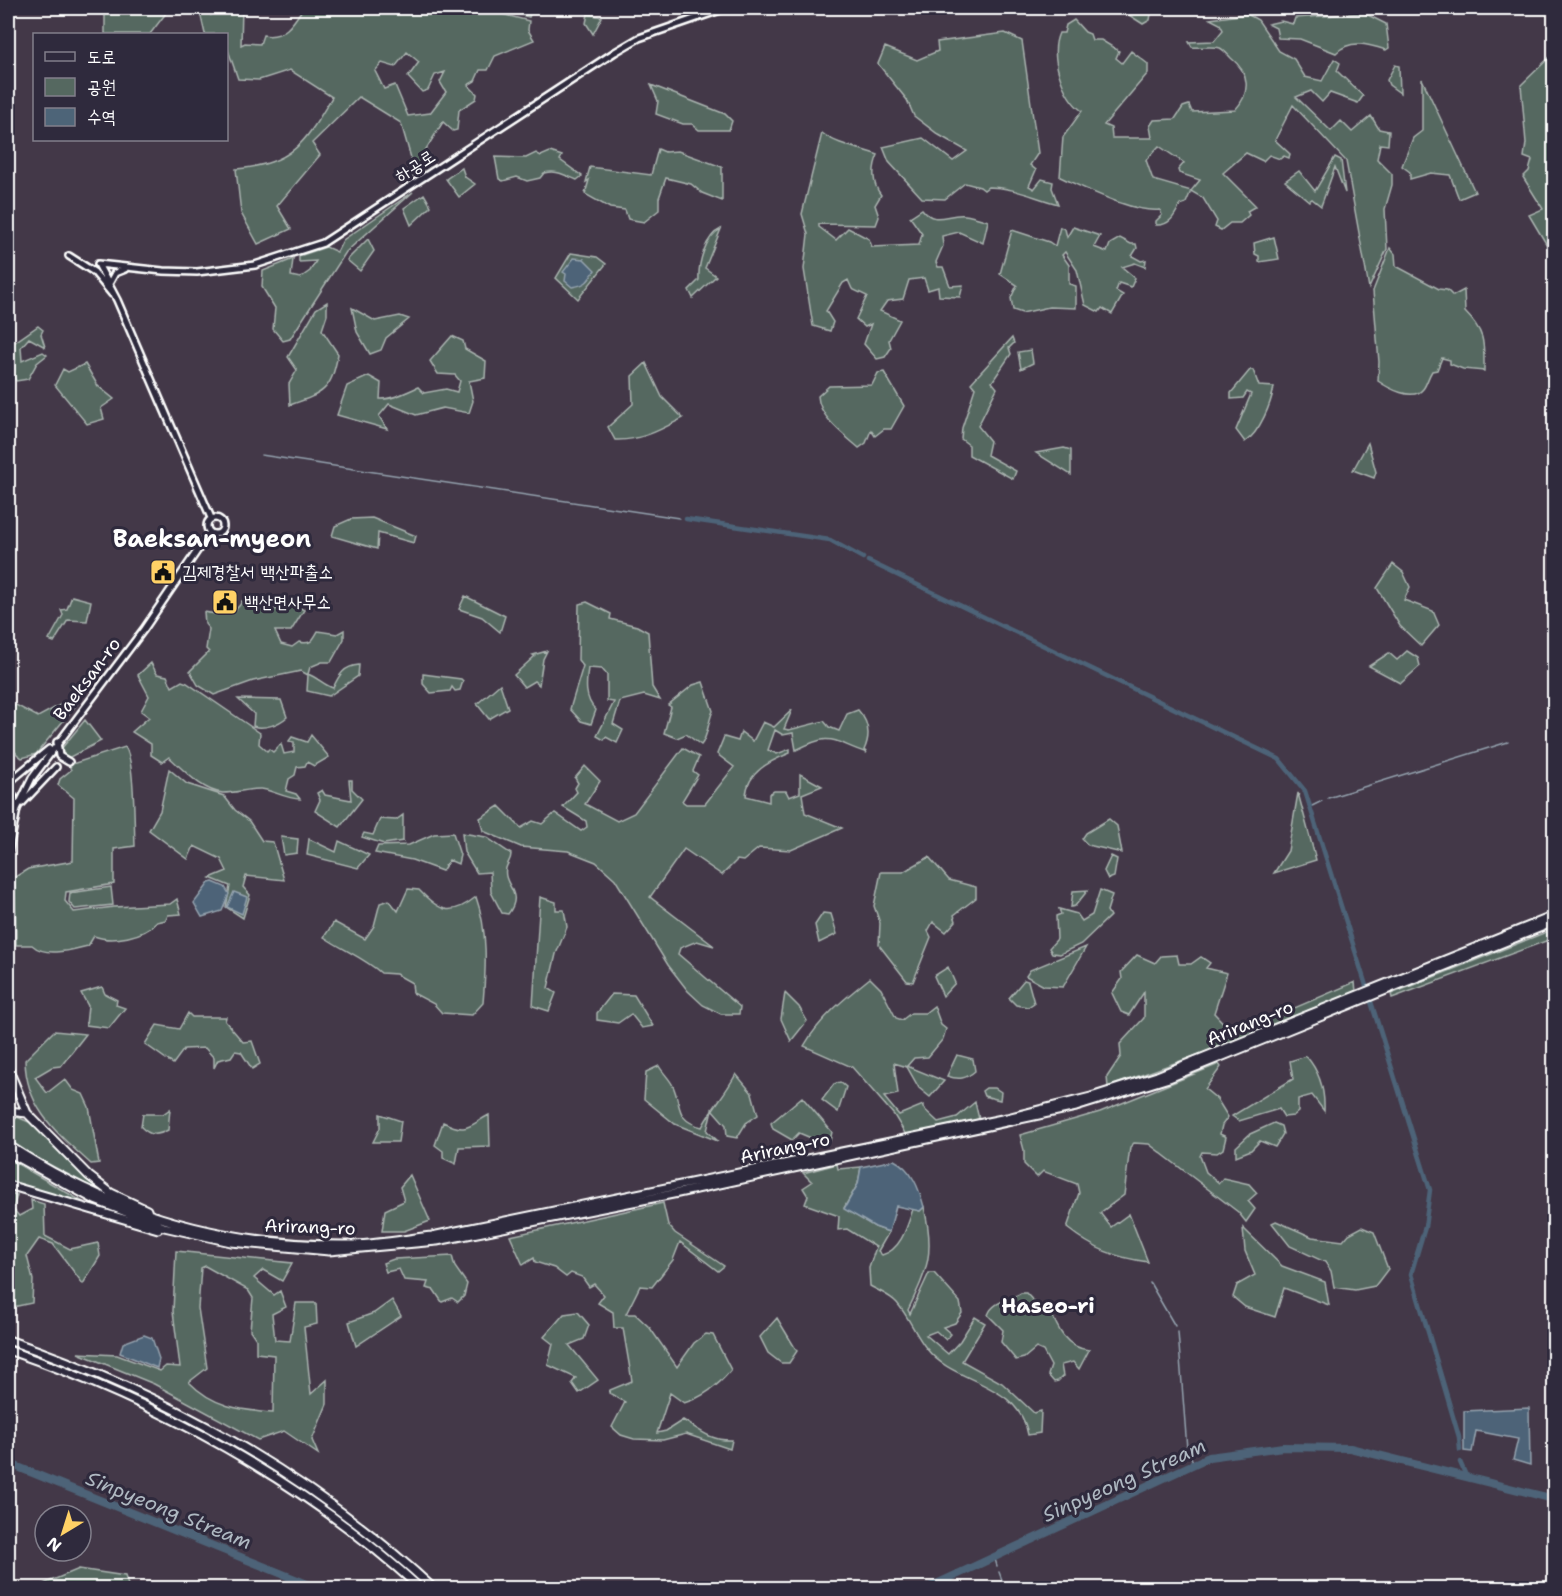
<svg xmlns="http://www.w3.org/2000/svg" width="1562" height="1596" viewBox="0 0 1562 1596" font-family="'Shantell Sans','Poor Story',sans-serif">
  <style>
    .green { fill: #556860; stroke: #aab4b0; stroke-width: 1.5; fill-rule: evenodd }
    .water { fill: #4d6478; stroke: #94a2ae; stroke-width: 1.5 }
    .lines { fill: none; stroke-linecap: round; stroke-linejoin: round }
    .stream { stroke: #94a2ae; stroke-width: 1.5 }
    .canal { stroke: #4d6478; stroke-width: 4.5 }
    .river { stroke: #4d6478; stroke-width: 8 }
    .secondary-casing { stroke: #fff; stroke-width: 10 }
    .highway-casing { stroke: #fff; stroke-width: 11 }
    .secondary { stroke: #2f2a3d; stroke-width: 5 }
    .highway { stroke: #2f2a3d; stroke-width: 7 }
    .labels { text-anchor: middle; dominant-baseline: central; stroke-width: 6; stroke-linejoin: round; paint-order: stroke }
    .street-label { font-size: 18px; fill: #fff; stroke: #2f2a3d }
    .poi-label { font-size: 18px; fill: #fff; stroke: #2f2a3d; text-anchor: start }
    .water-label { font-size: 20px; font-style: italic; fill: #afb9c2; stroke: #2f2a3d }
    .quarter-label { font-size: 21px; font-weight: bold; fill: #fff; stroke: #2f2a3d }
    .district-label { font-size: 24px; font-weight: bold; fill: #fff; stroke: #2f2a3d }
  </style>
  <rect width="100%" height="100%" fill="#433848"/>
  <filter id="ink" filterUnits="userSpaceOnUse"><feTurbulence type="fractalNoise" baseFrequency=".0167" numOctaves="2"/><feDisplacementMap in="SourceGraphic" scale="12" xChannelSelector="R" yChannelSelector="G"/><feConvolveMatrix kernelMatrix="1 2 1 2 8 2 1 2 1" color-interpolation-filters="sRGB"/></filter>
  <g filter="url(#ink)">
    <!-- green -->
    <path class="green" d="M 105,8 L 170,8 L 150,34 L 105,34 Z
      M 199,8 L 208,8 L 211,15 L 217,8 L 242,8 L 241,45 L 245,43 L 260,44 L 263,35 C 284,39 293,24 303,8 L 479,8 L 529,21 L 528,30 L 534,40 L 495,56 L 488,70 L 480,70 L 475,81 L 468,85 L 477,94 L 476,99 L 459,110 L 457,130 L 453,131 L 443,122 L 426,149 L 432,161 L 429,166 L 402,182 L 397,180 L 413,165 L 401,123 L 359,97 L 312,143 L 320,155 L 277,206 L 291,229 L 258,244 L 241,213 L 236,169 C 294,163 304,144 332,97 L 290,70 L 259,80 L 238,79 L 227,47 L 226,34 L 205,34 ZM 407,52 L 419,62 L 408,77 L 422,92 L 428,90 L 435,75 L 445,72 L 440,82 L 446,92 L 430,113 L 408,116 L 395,85 L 384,89 L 375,71 L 382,63 L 395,67 Z
      M 496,8 L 533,8 L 529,17 Z
      M 1118,8 L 1152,8 L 1150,20 L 1143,24 Z
      M 1364,13 L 1386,24 L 1389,48 L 1386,50 C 1368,44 1350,39 1336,53 L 1300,39 L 1278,38 L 1276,28 L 1268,24 L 1281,21 L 1293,24 L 1295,18 Z
      M 588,14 L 602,17 L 593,34 L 586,23 Z
      M 1247,14 L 1258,20 L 1279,51 L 1294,59 L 1305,77 L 1322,81 L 1334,59 L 1340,63 L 1337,71 L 1363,96 L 1358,103 L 1330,93 L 1322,102 L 1311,91 L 1296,97 L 1331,131 L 1341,121 L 1352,132 L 1371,116 L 1379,129 L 1389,131 L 1388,145 L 1380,144 L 1377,159 L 1392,174 L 1392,185 L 1385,209 L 1387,249 L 1369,288 L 1346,161 L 1293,105 L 1275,140 L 1290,154 L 1289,158 L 1284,156 L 1280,159 L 1269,155 L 1263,161 L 1246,153 L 1223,173 L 1256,206 L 1247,211 L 1249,215 L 1240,223 L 1230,223 L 1221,230 L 1215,227 L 1217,221 L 1203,198 L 1191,191 L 1186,203 L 1180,205 C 1175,215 1170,226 1156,225 L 1156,221 L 1162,215 L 1160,210 C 1133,213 1087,189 1060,177 L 1063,137 L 1082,111 C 1062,96 1049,55 1059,33 L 1064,33 L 1066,25 L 1074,20 L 1085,32 L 1090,34 L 1092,40 L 1101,40 L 1119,51 L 1116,58 L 1122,63 L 1131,51 L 1148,64 L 1148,73 L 1104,125 L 1111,128 L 1112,138 L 1152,138 L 1150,126 L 1154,120 L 1175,119 L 1183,107 L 1189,105 L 1192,112 L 1235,110 C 1251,93 1250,73 1231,58 C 1228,55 1224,50 1220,48 C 1213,46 1200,48 1192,47 L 1189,42 L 1214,41 L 1223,30 L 1220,24 L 1210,19 ZM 1159,146 L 1184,163 L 1178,170 L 1179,173 L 1200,180 L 1191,191 L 1153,180 L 1146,160 Z
      M 1005,33 L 1022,41 L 1038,153 L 1030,165 L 1036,170 L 1029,186 L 1034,189 L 1042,179 L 1053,182 L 1052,188 L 1058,204 C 1034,198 1014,187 988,187 L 984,190 L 980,187 L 965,183 L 945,199 L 922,198 L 889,162 L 883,147 L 923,138 L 953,161 L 967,151 L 939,135 L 914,116 L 907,100 L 878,64 L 885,47 L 917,60 L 938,51 L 937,42 Z
      M 1554,53 L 1554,257 L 1529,215 L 1543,209 L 1523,177 L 1529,171 L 1532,160 L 1524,157 L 1526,143 L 1521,85 Z
      M 1395,65 L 1399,66 L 1400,93 L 1389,85 L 1387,80 Z
      M 1422,79 L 1475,192 L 1459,199 L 1450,175 L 1431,173 L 1410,179 L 1410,172 L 1402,166 L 1413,138 L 1422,131 Z
      M 651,85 L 725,114 L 732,121 L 729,130 L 699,130 L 692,124 L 683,124 L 656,114 L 658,101 Z
      M 822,133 C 837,145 859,148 878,155 C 872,168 872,184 881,195 L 875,205 L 879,217 L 876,225 L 819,224 L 819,227 L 836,240 L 848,228 L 869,239 L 872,247 L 919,245 L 922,234 L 910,217 L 922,209 C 935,226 947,213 965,215 C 973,216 981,219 988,221 L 983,243 L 959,232 L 942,236 L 943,246 L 936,262 L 938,267 L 943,267 L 950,286 L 963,285 L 960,297 L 939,296 L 938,287 L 928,290 L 924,278 L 909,280 L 903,299 L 887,301 L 880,311 L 900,320 L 889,340 L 891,348 L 885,357 L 877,359 L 864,344 L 871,324 L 865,327 L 856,319 L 867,296 L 852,289 L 848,280 L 843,283 L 826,311 L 833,322 L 830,331 L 813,326 L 804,269 L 808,234 L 802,214 Z
      M 658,149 L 665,152 L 678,151 L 722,167 L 722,201 L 702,193 L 691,184 L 666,178 L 659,198 L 659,210 L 644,222 L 628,219 L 625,210 L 610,208 L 585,194 L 589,180 L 586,182 L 590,167 L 651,175 Z
      M 550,152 L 562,156 L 560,160 L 582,176 L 577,180 C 564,175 558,170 544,173 L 540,178 L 527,181 L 517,177 L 503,181 L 499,179 L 495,157 L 526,158 L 536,153 L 541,156 Z
      M 1335,157 L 1341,160 L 1345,193 L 1335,167 L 1321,206 L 1312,199 L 1309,201 L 1285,181 L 1299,171 L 1315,191 Z
      M 462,168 L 465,177 L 475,184 L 459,197 L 446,179 Z
      M 413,192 L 346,252 L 290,339 L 283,341 L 273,329 L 275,308 L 262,287 L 263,271 L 293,259 L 291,276 L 300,278 L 310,271 L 316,261 L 299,262 L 299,256 L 326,247 L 337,252 L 343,240 Z
      M 424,194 L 431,206 L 411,225 L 404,208 Z
      M 1060,227 L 1065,229 L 1067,237 L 1073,227 L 1100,236 L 1094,247 L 1107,252 L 1110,244 L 1120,238 L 1131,244 L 1136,244 L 1137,248 L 1132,256 L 1141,261 L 1146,260 L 1145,267 L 1135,263 L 1122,267 L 1135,278 L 1131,287 L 1119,283 L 1116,291 L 1123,295 L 1112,314 L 1102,308 L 1099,312 L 1085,305 L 1077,270 L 1065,252 L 1062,255 L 1069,265 L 1069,284 L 1076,286 L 1076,308 L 1049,307 L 1022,313 L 1013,310 L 1011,298 L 1017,285 L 1000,274 L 1012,230 L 1049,242 L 1055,246 Z
      M 721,229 L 705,268 L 716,276 L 693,298 L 689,290 L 699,280 C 698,264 705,236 721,229 Z
      M 1274,237 L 1279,259 L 1259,262 L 1259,256 L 1255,254 L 1254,243 Z
      M 368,239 L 374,251 L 360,271 L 347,260 Z
      M 1390,248 L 1395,254 L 1396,266 L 1439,289 L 1447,290 L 1453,296 L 1464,290 L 1465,312 C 1486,333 1484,343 1484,371 L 1463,369 L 1450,364 L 1450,360 L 1442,358 L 1437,370 L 1432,371 C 1428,377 1427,384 1423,389 C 1413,402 1388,388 1378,381 L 1379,362 L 1373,291 Z
      M 571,253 L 597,257 L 606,264 L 578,299 L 556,278 Z
      M 327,302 L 327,315 L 322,330 L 338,354 C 331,391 324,393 290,405 L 289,384 L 297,370 L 288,357 L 316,309 Z
      M 352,308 L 375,321 L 400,316 L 409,319 L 386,338 L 381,350 L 370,354 L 357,332 Z
      M 38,326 L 43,330 L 41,334 L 45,347 L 29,338 L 21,347 L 22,361 L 43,352 L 47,355 L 37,363 L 28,379 L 16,381 L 8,365 L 8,347 Z
      M 452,336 L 463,341 L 465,349 L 486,361 L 485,378 L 469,381 L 473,401 L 469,413 L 443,408 L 416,415 L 389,404 L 379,416 L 387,429 L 337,415 L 347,386 L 369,376 L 381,383 L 380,399 C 391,400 407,392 418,387 L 424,393 L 446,389 L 457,392 L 460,381 L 455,375 L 438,374 L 430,361 Z
      M 1012,338 L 1014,343 L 1009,348 L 1011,354 L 992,382 L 997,388 L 978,426 L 990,441 L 987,455 L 1016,471 L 1013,479 L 969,455 L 969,445 L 961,439 L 962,428 L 975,388 L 971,383 Z
      M 1031,350 L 1033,363 L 1021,369 L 1018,352 Z
      M 646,363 L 662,397 L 683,418 C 660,430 641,441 615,440 L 608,427 L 633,404 L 632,376 Z
      M 85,364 L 98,386 L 114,399 L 101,408 L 104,419 L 87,424 L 55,385 L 63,369 L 68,372 Z
      M 1250,370 L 1253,370 L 1259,386 L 1274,387 C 1271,404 1260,432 1245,442 L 1236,430 L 1251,394 L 1247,392 L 1243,398 L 1231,399 L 1231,393 Z
      M 884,372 L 904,406 L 891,429 L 884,429 L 875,436 L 871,430 L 866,443 L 859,448 C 844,435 819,417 818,396 L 829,386 L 872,385 L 878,373 Z
      M 1368,443 L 1376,472 L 1374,478 L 1353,470 Z
      M 1064,448 L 1071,450 L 1071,475 L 1036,453 Z
      M 372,518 L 416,536 L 414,543 L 378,533 L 377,549 L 332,536 L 335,526 L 351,519 Z
      M 1393,564 L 1403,572 L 1410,587 L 1404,600 L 1433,611 L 1439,625 L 1421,646 L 1400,626 L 1377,588 Z
      M 72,596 L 91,601 L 87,621 L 68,620 L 54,642 L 49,640 L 63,615 L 61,610 L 67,609 Z
      M 465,596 L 505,616 L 500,632 L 482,617 L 459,609 Z
      M 284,599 L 304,610 L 291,631 L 275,631 L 281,644 L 292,647 L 299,642 C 311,645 313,640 318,631 L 337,634 L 344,630 L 344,639 L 331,662 L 322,662 L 310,667 L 308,674 C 318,678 324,685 333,688 C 339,675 344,666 359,665 L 358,676 L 329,696 L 307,691 L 308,675 L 301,671 L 253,681 L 214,695 L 198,685 L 190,671 L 209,652 L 206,649 L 209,629 L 205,624 L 204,612 C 219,615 235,617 242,601 L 277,610 Z
      M 587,602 L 611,614 L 610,619 L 637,626 L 648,632 L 652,687 L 660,700 L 644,695 L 620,701 L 613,724 L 623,730 L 617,743 L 606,737 L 604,740 L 597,736 L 614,702 L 607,701 L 607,675 L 602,669 L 588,668 C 586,683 584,699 596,710 L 591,724 L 581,721 L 570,709 L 583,666 L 578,660 L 579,604 Z
      M 547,651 L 543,659 L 539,685 L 534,681 L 524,687 L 514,675 L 535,656 L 533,655 Z
      M 1407,651 L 1418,658 L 1420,666 L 1401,683 L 1369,666 L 1389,653 L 1397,660 Z
      M 151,663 L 157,674 L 167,676 L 172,687 L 182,681 L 187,683 L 260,733 L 259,744 L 267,751 L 269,749 L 273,752 L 281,744 L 284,754 L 294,752 L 294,742 L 289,741 L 292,737 L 307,742 L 311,735 L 329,757 L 314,766 L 307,762 L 305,766 L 297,767 L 295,775 L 289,779 L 286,791 L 296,794 L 300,799 C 286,799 270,789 260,789 C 248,789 235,793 223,793 C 202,791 184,770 169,757 L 162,762 L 151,755 L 151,744 L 132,732 L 149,717 L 141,711 L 149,696 L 138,675 Z
      M 423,674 L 461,679 L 463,681 L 460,690 L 455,691 L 452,687 L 450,691 L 431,693 L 423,684 Z
      M 703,682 L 713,711 C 708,721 708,737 701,745 L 686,734 L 677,738 L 664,733 L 671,707 L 668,705 L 693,685 Z
      M 500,684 L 508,708 L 489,719 L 477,704 Z
      M 71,699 L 77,704 L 36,754 L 22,758 C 5,747 7,728 8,710 L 16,705 L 38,717 Z
      M 238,699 L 281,700 L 287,717 C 279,724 264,730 253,726 L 254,714 Z
      M 792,710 L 784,729 L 789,730 L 824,721 L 829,727 L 839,731 L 847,714 L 858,710 C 869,722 871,735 864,750 L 867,753 C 831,741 833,731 796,750 L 793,733 L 783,735 L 775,730 L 768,750 L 777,754 L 790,749 L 790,753 C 770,761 747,772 746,796 L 769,802 L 769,794 L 774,791 L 786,791 L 789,797 L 800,793 L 800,774 L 822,786 L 802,794 L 805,813 L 842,828 L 791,850 L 759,848 L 743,861 L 737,860 L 722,875 L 684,849 L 650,897 L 714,946 L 697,941 L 680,948 L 678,954 L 740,1007 L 739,1014 L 721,1014 L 703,1005 L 688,991 L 668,965 L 615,879 L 596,862 L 568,851 L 521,847 L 483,831 L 480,818 L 499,806 L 521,828 L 533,821 L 542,824 L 555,813 L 581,831 L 587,827 L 586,821 L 563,807 L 577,792 L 575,788 L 578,783 L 575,778 L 585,766 L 600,781 L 585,804 L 617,821 L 634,813 L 683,748 L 699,757 L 693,771 L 698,775 L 682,801 L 686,804 L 705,804 L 734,767 L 717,754 L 724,737 L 738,741 L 741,732 L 753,741 L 763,722 L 774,727 Z
      M 85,720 L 101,741 L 68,758 L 63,756 L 61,749 Z
      M 125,747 C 135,759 134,828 135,846 L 114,849 L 114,884 L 66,892 L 65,901 L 74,912 L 114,907 L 170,904 L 177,899 L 181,914 L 168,915 L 166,920 L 157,922 C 144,937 112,943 94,936 L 88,946 C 71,950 46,958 32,945 L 16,945 L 15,877 L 28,869 L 73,861 L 74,798 L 58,785 L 60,779 L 71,770 L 69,765 Z
      M 169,769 L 187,784 L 224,796 L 235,810 L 249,821 L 262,841 L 273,842 L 284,880 L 246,876 L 243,887 L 250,895 L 243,918 L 226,907 L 230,886 L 210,878 L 227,871 L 221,859 L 194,846 L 188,859 L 149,830 L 160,811 Z
      M 349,780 L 352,780 L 352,789 L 362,799 L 340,827 L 315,811 L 320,800 L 317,793 L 322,790 L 325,795 L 351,800 Z
      M 1298,793 L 1316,860 L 1274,873 L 1288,851 Z
      M 403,815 L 403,841 L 384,844 L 362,837 L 364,833 L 373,835 L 380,819 L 396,820 Z
      M 1109,819 L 1117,826 L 1122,853 L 1088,845 L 1082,839 L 1086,833 Z
      M 453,833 L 460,855 L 458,864 L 449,860 L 442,871 L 412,860 L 375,853 L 378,846 L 409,845 L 434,834 Z
      M 462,833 L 486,837 L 511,854 C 511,860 508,862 506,868 C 502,886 525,892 508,914 L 502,913 L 491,892 L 490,872 L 477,873 L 464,852 Z
      M 281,837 L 298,839 L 297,853 L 284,855 Z
      M 309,839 L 336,852 L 339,841 L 369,855 L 358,868 L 307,855 Z
      M 1111,856 L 1117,859 L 1114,877 L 1108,879 L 1104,871 Z
      M 929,857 L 949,880 L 976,887 L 976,898 L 954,915 L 956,921 L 946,932 L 933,922 L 928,931 L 931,937 L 913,982 L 907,981 L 879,945 L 880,923 L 874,906 L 881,872 L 903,872 Z
      M 111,887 L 113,905 L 75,909 L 69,902 L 70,893 Z
      M 408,889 L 419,890 C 440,912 451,917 476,897 C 488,931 486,967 483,1003 L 472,1015 L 442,1013 L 434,1004 L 413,993 L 412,983 L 396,974 L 381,973 C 364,958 343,950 324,937 L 334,922 L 365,939 L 374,926 L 380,903 L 389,900 L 398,911 Z
      M 1088,890 L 1075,906 L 1071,907 L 1073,891 Z
      M 1100,890 L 1112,895 L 1107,911 L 1110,916 L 1081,944 L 1060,954 L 1052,953 L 1049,948 L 1057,939 L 1056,916 L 1061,914 L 1059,909 L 1077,914 L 1082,921 L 1092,915 Z
      M 540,897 L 556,902 L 556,910 L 564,910 L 567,927 L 556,954 L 548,988 L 556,993 L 549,1011 L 533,1006 Z
      M 823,913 L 831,914 L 837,934 L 819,943 L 815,925 Z
      M 1554,929 L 1554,938 L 1392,998 L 1391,994 Z
      M 1086,947 L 1063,987 L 1044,986 L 1026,976 L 1030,970 Z
      M 1137,955 L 1155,963 L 1161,956 L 1177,955 L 1179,964 L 1191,964 L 1201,957 L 1210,963 L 1206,968 L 1227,973 L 1214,1013 L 1234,1034 L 1355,982 L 1356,992 L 1236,1041 L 1108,1087 L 1107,1077 L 1121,1056 L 1120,1044 L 1144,1018 L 1144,992 L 1129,1015 L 1121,1012 L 1112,993 L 1122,979 L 1121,972 Z
      M 948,967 L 955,983 L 943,996 L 934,976 Z
      M 870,978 L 881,989 L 896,1018 L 902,1020 L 911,1013 L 925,1013 L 934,1006 L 941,1025 L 946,1029 L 943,1039 L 928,1057 L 914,1058 L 907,1066 L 944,1081 L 930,1097 L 919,1088 L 907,1067 L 894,1063 L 898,1094 L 884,1097 L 899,1115 L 923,1105 L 923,1108 L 938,1122 L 957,1117 L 975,1102 L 979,1119 L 906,1135 L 894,1115 L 852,1067 L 804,1046 C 820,1018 845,998 870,978 Z
      M 1024,980 L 1028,981 L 1034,1003 L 1028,1007 L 1016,1005 L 1009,998 Z
      M 102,987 L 105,994 L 117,1000 L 116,1005 L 125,1008 L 109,1028 L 86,1025 L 88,1006 L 81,993 Z
      M 785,993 L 799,1007 L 807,1021 L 791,1041 L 781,1019 Z
      M 612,994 L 634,995 L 653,1026 L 642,1028 L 631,1014 L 618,1023 L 597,1020 L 597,1013 Z
      M 188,1013 L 192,1017 L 226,1017 L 225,1021 L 243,1042 L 252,1041 L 260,1064 L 252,1069 L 241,1052 L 235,1051 L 231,1057 L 218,1060 L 214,1068 L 214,1058 L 205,1048 L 184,1049 L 173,1064 L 145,1044 L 157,1025 L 179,1029 Z
      M 54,1031 L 86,1034 L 61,1066 L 52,1067 L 35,1077 L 47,1093 L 65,1079 L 73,1090 L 83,1094 L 89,1107 L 99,1163 L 91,1164 C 57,1133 26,1109 25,1060 Z
      M 957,1055 L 973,1059 L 975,1071 C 966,1079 959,1080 947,1076 Z
      M 1306,1056 C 1320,1072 1325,1090 1324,1111 L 1312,1095 L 1298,1099 L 1298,1112 L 1293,1116 L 1284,1117 L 1279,1109 L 1239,1121 L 1232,1116 L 1293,1079 L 1290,1061 Z
      M 1219,1064 L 1221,1067 L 1205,1089 L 1217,1099 L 1228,1117 L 1222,1125 L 1220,1134 L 1226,1137 L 1223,1149 L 1217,1153 L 1202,1152 L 1200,1156 L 1206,1172 L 1219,1183 L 1223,1178 L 1249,1184 L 1257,1193 L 1248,1201 L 1255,1209 L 1246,1222 L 1238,1212 L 1149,1144 L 1134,1143 L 1130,1147 L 1124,1195 L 1100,1213 L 1111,1227 L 1129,1214 L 1148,1262 C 1114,1257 1095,1250 1067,1228 L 1079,1193 L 1077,1184 L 1043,1171 L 1037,1177 L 1024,1164 L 1024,1150 L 1020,1135 L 1100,1112 Z
      M 659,1066 C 663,1073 670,1079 673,1086 C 682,1107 675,1120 702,1127 C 712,1108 726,1093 736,1074 L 752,1093 L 758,1115 L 746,1123 L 737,1138 L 727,1136 L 726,1125 L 712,1109 L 707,1131 L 718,1141 L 675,1124 L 644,1099 L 646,1072 Z
      M 840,1082 L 846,1087 L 838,1112 L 822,1100 L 834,1084 Z
      M 986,1088 L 995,1088 L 1001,1092 L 1000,1100 L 984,1096 L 982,1091 Z
      M 802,1097 L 832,1132 L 830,1141 L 818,1141 L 799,1133 L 792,1140 L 773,1129 L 771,1123 Z
      M 170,1109 L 168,1130 C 157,1136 150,1136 141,1127 L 143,1114 L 163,1114 Z
      M 380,1114 L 401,1121 L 398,1142 L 373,1142 L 380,1128 Z
      M 489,1115 L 490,1146 L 459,1147 L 456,1164 L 443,1158 L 443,1151 L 435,1145 L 443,1122 C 467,1134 468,1126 489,1115 Z
      M 17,1117 L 29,1122 L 108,1196 L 13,1145 L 14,1121 Z
      M 1274,1123 L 1281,1126 L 1283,1134 L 1275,1147 L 1260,1141 L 1251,1150 L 1236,1156 L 1236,1147 L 1250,1134 Z
      M 9,1159 L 90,1206 L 8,1183 Z
      M 837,1164 L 838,1169 L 861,1167 L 858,1184 L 844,1208 L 875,1227 L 889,1232 L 878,1251 L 882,1255 C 901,1250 907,1227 913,1209 L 920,1211 L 924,1207 C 935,1253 928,1269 908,1310 L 910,1314 L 929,1273 L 934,1273 L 960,1302 L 962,1313 L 955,1323 L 943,1327 L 951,1334 L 946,1340 L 936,1331 L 926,1335 L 948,1354 L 960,1341 L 975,1317 L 985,1323 L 962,1361 L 1002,1383 L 1034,1413 L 1041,1411 L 1040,1433 L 1028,1435 C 1019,1381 953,1384 927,1349 C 916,1336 909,1317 897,1303 C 891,1296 879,1291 870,1286 L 869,1268 L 876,1247 L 847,1229 L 838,1230 L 839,1216 L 805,1204 L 808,1196 L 803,1188 L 812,1182 L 803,1173 Z
      M 410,1175 L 430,1221 L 404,1231 L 382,1231 L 385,1210 L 404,1201 L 400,1187 Z
      M 9,1194 L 17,1195 L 13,1209 L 19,1216 L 32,1209 L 31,1200 L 44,1204 L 45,1236 L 70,1249 L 98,1243 L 100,1256 L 83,1284 L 53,1244 L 39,1239 L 27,1256 L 33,1280 L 32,1303 L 8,1308 Z
      M 663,1203 L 668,1225 L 675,1233 L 724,1266 L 718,1271 L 680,1242 L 673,1260 L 652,1287 L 640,1286 L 626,1314 L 635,1314 L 650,1328 L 677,1367 L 694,1343 L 706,1334 L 713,1335 L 731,1370 C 718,1386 704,1397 684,1403 L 670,1393 L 657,1433 L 666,1431 L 683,1420 C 701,1431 711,1441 732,1440 L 730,1449 L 686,1434 L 663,1440 L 634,1439 L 621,1435 L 612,1427 L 625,1402 L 609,1393 L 610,1390 L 632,1381 L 623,1328 L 614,1328 L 613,1312 L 598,1303 L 604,1295 L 594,1284 L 589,1287 L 582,1277 L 571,1273 L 566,1277 L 554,1268 L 535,1262 L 534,1258 L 523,1265 L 510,1236 Z
      M 1276,1221 L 1312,1237 L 1343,1241 L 1349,1234 L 1362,1227 L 1374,1232 L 1388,1269 L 1375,1286 L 1355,1290 L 1334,1287 L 1331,1271 L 1325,1262 L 1290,1246 L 1272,1223 Z
      M 1243,1228 L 1282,1266 L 1325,1282 L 1329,1305 L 1284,1288 L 1275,1317 L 1245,1307 L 1233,1297 L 1237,1285 L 1255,1275 L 1245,1251 Z
      M 176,1251 L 292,1263 L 282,1281 L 263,1270 L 254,1278 L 274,1295 L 280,1291 L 286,1307 L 272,1314 L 275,1340 L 290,1341 L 296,1303 L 316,1303 L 317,1324 L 304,1327 L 311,1394 L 327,1380 L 327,1404 L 312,1440 L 318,1454 L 284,1431 L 258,1440 L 154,1384 L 78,1353 L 117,1355 L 160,1371 L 166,1366 L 180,1367 L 173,1311 ZM 205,1266 L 248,1290 L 253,1298 L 250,1330 L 256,1339 L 256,1353 L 274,1355 L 273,1413 C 240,1410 213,1407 189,1382 L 207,1368 L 198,1308 L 201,1268 Z
      M 452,1256 L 455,1267 L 467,1284 L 464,1296 L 458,1302 L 452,1298 L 442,1302 L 434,1290 L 426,1288 L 428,1282 L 404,1280 L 399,1269 L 386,1272 L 383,1263 L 394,1259 Z
      M 1021,1293 L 1026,1293 L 1039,1307 L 1047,1303 C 1056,1324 1063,1348 1089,1350 L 1079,1369 L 1073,1362 L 1061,1365 L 1063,1376 L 1058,1381 L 1054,1382 L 1048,1375 L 1051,1366 L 1043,1351 L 1036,1348 L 1024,1358 L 1016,1360 L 1001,1342 L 1003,1330 L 988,1315 C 993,1301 1010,1300 1021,1293 Z
      M 392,1300 L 401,1316 L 356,1346 L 349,1322 L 374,1313 Z
      M 578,1312 L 589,1325 L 584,1339 L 569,1345 L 598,1380 L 579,1393 L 572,1383 L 576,1378 L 548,1365 L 553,1344 L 544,1337 L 564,1314 Z
      M 777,1318 L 797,1351 L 789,1363 L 781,1363 L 768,1353 L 760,1337 Z
      M 79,1569 L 125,1576 L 129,1588 L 34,1588 Z"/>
    <!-- water -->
    <path class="water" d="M 574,258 L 584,259 L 595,270 C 588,282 586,285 572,287 L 565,281 L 566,274 L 563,272 Z
      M 213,882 L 225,887 L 229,894 L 222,911 L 202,917 L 194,903 L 209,883 Z
      M 234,892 L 247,897 L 242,914 L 227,907 Z
      M 894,1160 C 912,1169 919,1188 924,1207 L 920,1211 L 896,1206 L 889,1232 L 875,1227 L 844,1209 L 858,1184 L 861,1167 Z
      M 144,1335 L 152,1338 L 159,1359 L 157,1368 L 120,1353 L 123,1343 Z
      M 1529,1408 L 1530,1465 L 1513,1460 L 1518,1439 L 1476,1431 L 1472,1452 L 1464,1451 L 1464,1411 Z"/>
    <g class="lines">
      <!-- stream -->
      <path class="stream" d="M 261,455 L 679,518
        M 1328,798 L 1508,742
        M 1310,807 L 1322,801
        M 1150,1283 L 1175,1326
        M 1178,1332 L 1187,1449
        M 1190,1455 L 1194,1464
        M 995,1559 L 997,1566
        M 999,1572 L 1005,1588"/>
      <!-- canal -->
      <path class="canal" d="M 686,519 L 830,540 L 863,558
        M 868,561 L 1279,759 L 1305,791 L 1430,1190 L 1425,1227 L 1411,1274 L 1459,1437 L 1460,1450
        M 1460,1462 L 1467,1478"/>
      <!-- river -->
      <path class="river" d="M 8,1463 L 317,1588
        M 928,1588 L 1209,1457 L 1283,1447 L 1350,1448 L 1554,1499"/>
      <defs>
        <path id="secondary" d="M 69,256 L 94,272 L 112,294
          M 98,264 L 163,271 L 197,272 L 255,265 L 323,243 L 615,52 L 639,38 L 726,8
          M 98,264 L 117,300 L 211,518
          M 110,282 L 115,273 L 125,269
          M207 526a8 8 0 1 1 16 0a8 8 0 1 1-16 0Z
          M 57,742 L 59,756 L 69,762
          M 8,783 L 49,749
          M 8,792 L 13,796 L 17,809
          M 22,803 L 56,767
          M 8,854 L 17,809 L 32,778 L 144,629 L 210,532
          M 8,1056 L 8,1084"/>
        <path id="highway" d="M 8,1068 L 27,1113
          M 8,1111 L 27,1113 L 89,1176 L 111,1193 L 147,1210 L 149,1216
          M 8,1145 C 112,1214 229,1247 354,1245 C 380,1244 406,1239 432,1236 L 1007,1118 L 1091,1097 L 1157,1076 L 1554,916
          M 8,1152 L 95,1200 L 164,1227 L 231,1242 L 329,1251 L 437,1241 L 678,1193 L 1076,1107 L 1169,1078 L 1554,922
          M 8,1185 L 158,1229
          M 8,1340 C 164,1393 311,1475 433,1588
          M 8,1350 C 158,1402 302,1480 420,1588"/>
      </defs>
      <!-- secondary casing -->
      <use href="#secondary" class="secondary-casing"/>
      <!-- highway casing -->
      <use href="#highway" class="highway-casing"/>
      <!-- secondary -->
      <use href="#secondary" class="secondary"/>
      <!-- highway -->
      <use href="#highway" class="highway"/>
    </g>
  </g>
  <!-- icons -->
  <defs>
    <symbol id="civic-square" viewBox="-11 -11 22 22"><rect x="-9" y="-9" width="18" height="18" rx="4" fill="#ffd166" stroke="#2f2a3d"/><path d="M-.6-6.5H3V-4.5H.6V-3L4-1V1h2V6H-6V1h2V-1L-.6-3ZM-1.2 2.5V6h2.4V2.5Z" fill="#111"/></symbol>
  </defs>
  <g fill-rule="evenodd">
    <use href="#civic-square" x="148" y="557" width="30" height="30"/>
    <use href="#civic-square" x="210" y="587" width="30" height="30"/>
  </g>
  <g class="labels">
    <!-- street labels -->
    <g class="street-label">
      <text transform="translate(415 166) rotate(-33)">하공로</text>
      <text transform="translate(87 679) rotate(-53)">Baeksan-ro</text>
      <text transform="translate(1250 1023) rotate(-22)">Arirang-ro</text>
      <text transform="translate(785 1148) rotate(-12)">Arirang-ro</text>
      <text transform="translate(310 1227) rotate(2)">Arirang-ro</text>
    </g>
    <!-- poi labels -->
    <g class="poi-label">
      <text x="182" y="572">김제경찰서 백산파출소</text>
      <text x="244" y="602">백산면사무소</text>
    </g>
    <!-- water labels -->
    <g class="water-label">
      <text transform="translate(1124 1480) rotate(-24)">Sinpyeong Stream</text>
      <text transform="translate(169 1510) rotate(22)">Sinpyeong Stream</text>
    </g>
    <!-- quarter labels -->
    <g class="quarter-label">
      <text x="1048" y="1306">Haseo-ri</text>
    </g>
    <!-- district labels -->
    <g class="district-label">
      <text x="212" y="539">Baeksan-myeon</text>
    </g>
  </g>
  <!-- margin -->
  <rect width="1562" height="1596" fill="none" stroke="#2f2a3d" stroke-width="30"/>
  <rect x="15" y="15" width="1532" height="1566" fill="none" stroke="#fff" stroke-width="2" filter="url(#ink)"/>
  <!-- legend -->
  <rect x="33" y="33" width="195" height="108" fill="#2f2a3d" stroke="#827f8b" stroke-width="1.5"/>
  <rect x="45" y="52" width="30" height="9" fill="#2f2a3d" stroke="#827f8b" stroke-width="1.5"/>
  <text x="87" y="63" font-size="18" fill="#ffffff">도로</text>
  <rect x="45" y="78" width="30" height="18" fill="#556860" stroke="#827f8b" stroke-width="1.5"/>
  <text x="87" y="93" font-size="18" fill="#ffffff">공원</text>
  <rect x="45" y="108" width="30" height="18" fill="#4d6478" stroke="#827f8b" stroke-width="1.5"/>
  <text x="87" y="123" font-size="18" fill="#ffffff">수역</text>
  <!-- north arrow -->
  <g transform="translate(63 1533) rotate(218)"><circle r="28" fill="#2f2a3d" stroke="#827f8b" stroke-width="1.5"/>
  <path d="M0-4.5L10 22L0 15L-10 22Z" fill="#ffd166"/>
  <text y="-9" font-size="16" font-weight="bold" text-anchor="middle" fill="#ffffff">N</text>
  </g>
</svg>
